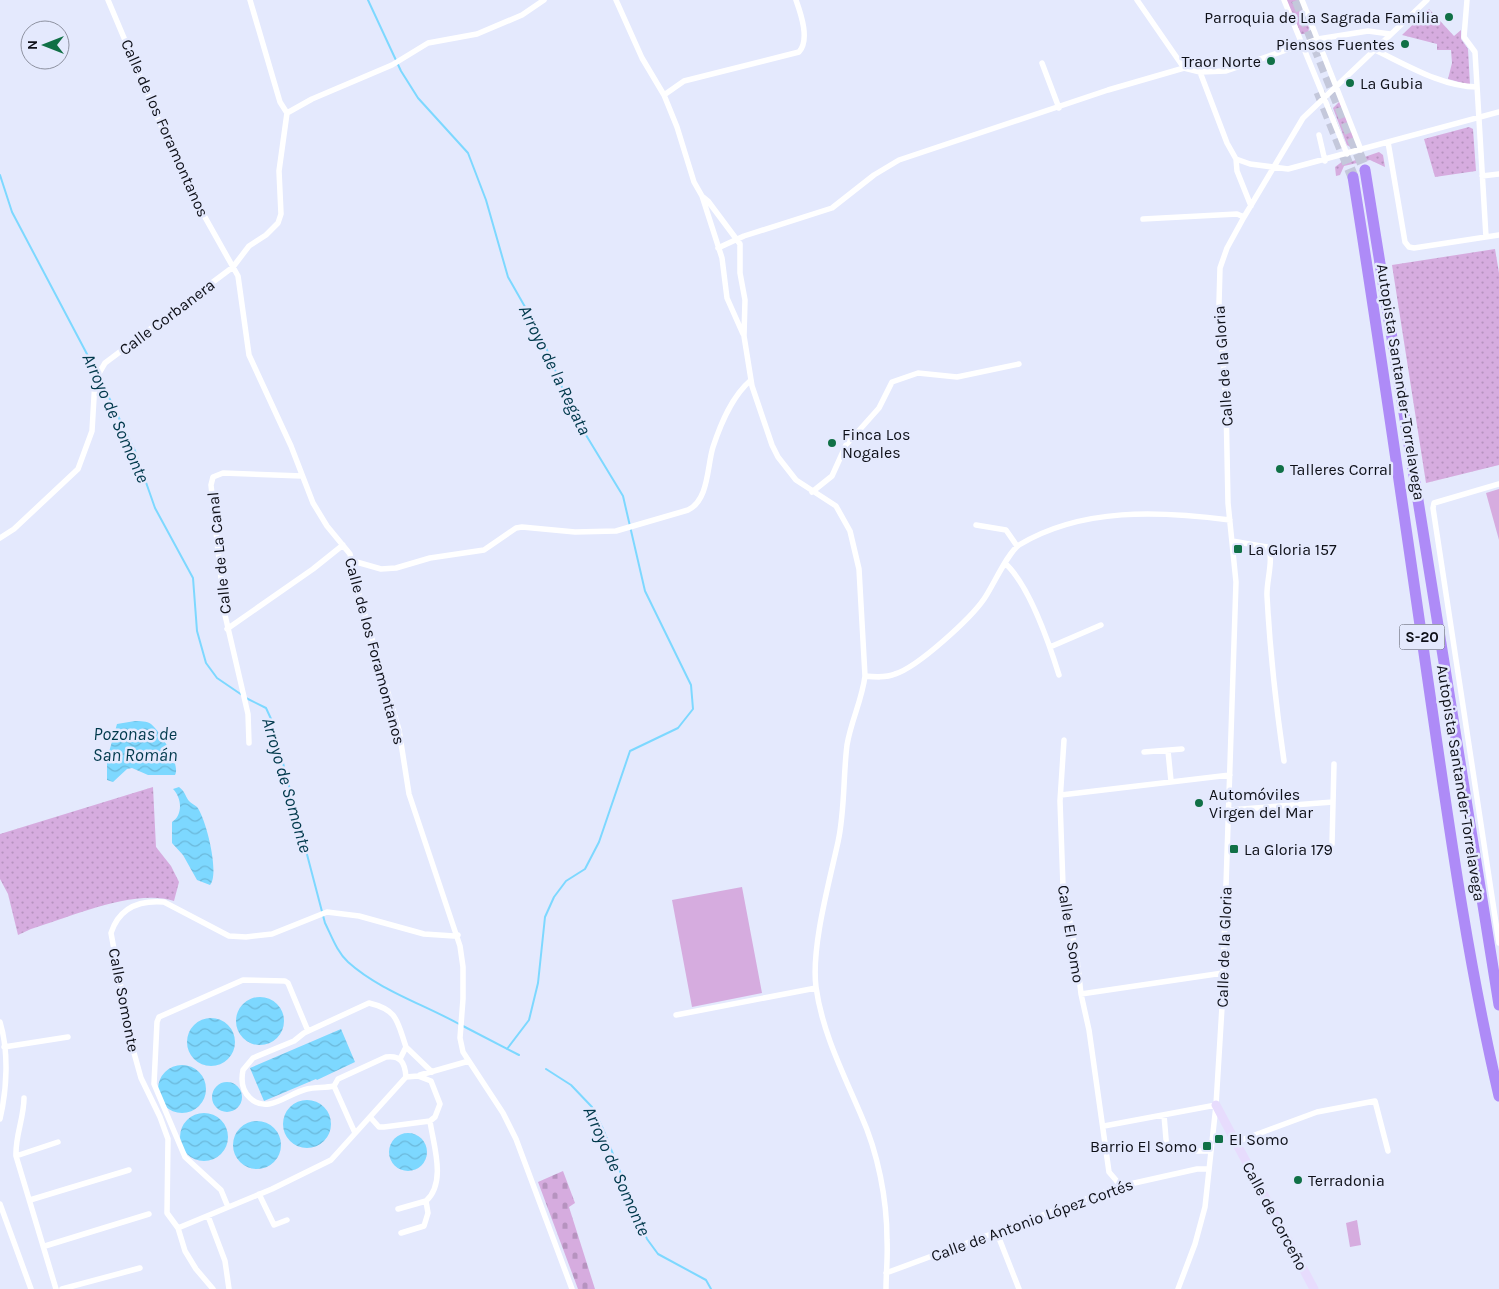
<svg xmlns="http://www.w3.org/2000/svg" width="1499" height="1289" viewBox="0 0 1499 1289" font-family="Karla,sans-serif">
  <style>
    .green { fill: url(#green-dots) }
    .cemetery { fill: url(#cemetery-stones) }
    .pitch { fill: #d6acdf }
    .water { fill: url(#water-waves) }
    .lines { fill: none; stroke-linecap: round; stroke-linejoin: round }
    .stream { stroke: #7dd8ff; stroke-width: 2 }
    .motorway-tunnel { stroke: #c4c8db; stroke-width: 11; stroke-dasharray: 11 5.5; stroke-linecap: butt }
    .minor { stroke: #fff; stroke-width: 5.5 }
    .secondary { stroke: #e7dcfd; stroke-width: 9 }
    .motorway { stroke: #ae8bf7; stroke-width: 11 }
    .poi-dot { fill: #107046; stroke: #e4e9fd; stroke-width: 2 }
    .labels { text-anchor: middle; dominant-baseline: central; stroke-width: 5; stroke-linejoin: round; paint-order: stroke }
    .shield { fill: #e4e9fd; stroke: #4e515d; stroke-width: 1 }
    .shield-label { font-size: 15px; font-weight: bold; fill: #0e1018 }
    .poi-label { font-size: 16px; fill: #0e1018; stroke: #e4e9fd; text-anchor: start }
    .street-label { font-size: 16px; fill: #0e1018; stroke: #e4e9fd }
    .water-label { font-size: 18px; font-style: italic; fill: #00394c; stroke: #e4e9fd }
  </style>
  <defs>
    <pattern id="green-dots" width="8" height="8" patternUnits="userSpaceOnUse" patternTransform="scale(1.25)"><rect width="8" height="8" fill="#d6acdf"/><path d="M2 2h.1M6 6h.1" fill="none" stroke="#b693bf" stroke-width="1.8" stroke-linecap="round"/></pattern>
    <pattern id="cemetery-stones" width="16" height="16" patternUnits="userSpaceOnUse" patternTransform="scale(1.25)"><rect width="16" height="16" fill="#d6acdf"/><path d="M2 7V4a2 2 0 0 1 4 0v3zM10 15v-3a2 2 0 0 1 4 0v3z" fill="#b693bf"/></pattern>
    <pattern id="water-waves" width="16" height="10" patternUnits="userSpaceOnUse" patternTransform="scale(1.25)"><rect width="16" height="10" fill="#7dd8ff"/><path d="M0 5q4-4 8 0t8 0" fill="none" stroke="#6bb8da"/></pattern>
  </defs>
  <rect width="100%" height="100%" fill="#e4e9fd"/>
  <!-- green -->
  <path class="green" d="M 1286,0 L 1297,0 L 1309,28 L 1308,34 L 1301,34 Z
    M 1429,9 L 1454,36 L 1461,30 L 1461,39 L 1468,49 L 1470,85 L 1448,79 L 1452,63 L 1451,50 L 1437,50 L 1437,44 L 1402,35 Z
    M 1341,100 L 1356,144 L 1352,148 L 1347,145 L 1333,108 Z
    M 1469,127 L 1473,129 L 1476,171 L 1435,177 L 1424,139 Z
    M 1379,152 L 1383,155 L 1385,167 L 1370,160 L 1344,166 L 1340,175 L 1336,176 L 1335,167 L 1343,161 L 1344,164 Z
    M 1495,249 L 1499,273 L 1499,465 L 1426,483 L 1392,265 Z
    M 153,787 L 156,847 L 171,866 L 179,882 L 174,901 C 135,888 70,917 31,929 L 18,935 L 8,894 L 0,879 L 0,834 Z"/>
  <!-- cemetery -->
  <path class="cemetery" d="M 563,1171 L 575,1203 L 569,1207 L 595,1289 L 578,1289 L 538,1182 Z"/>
  <!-- pitch -->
  <path class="pitch" d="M 1499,489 L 1499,540 L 1486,493 Z
    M 742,887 L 762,993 L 692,1007 L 672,900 Z
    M 1357,1220 L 1361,1245 L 1350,1247 L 1346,1223 Z"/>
  <!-- water -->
  <path class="water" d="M 135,721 C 140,721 147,721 151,724 C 160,731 181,765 175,775 L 148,775 L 132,768 L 127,769 L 113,782 L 107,780 L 107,759 L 117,724 Z
    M 179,787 C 186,792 185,797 190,802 C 192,804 195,805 197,807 C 206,818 220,874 210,885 L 197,880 L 183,855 L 172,843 L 172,822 C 183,815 182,798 173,789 Z
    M236 1021a24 24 0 1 1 48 0a24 24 0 1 1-48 0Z
    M187 1042a24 24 0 1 1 48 0a24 24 0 1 1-48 0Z
    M 341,1029 L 355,1062 L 317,1080 L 316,1079 L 264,1101 L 250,1068 Z
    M158 1089a24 24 0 1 1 48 0a24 24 0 1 1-48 0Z
    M212 1097a15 15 0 1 1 30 0a15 15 0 1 1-30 0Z
    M283 1124a24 24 0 1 1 48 0a24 24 0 1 1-48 0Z
    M180 1137a24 24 0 1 1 48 0a24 24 0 1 1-48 0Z
    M233 1145a24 24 0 1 1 48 0a24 24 0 1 1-48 0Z
    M389 1152a19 19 0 1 1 38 0a19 19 0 1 1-38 0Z"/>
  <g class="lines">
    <!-- stream -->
    <path class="stream" d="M 368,0 L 401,71 L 418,98 L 468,153 L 486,200 L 508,277 L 541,335 L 572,412 L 623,496 L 645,591 L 691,685 L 693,709 L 678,728 L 630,751 L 599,842 L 585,869 L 566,881 L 554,897 L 545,917 L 538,983 L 529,1020 L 507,1049
      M 0,175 L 12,212 L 97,373
      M 99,377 L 135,451 L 155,508 L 193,578 L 197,631 L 206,663 L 217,678 L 242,695
      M 246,698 L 266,708 L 272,721 L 325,923 C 332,937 337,952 348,962 C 379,990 423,1004 459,1024
      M 463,1026 L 519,1055
      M 546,1069 L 571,1085 L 592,1107 L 603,1129 L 647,1239 L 658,1254 L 706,1280 L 711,1289"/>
    <!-- motorway-tunnel -->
    <path class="motorway-tunnel" d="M 1297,0 L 1365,170
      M 1319,92 L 1353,177"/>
    <!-- minor -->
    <path class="minor" d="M 108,0 L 183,178 L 238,276 L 249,355 L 291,446 L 313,503 L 327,526 L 350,554 L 357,588 L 399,730 L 409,794 L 460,946 L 463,967 L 463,999 L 460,1038 L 463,1052 L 503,1113 L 516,1139 L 572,1289
      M 616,0 L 642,58 L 664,95 L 677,127 L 694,182 L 702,196 L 722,258 L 727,298 L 743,334
      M 1137,0 L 1184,68
      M 1284,0 L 1347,154
      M 1302,0 L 1361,150
      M 1467,0 L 1464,37 L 1475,52 L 1486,237
      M 1373,49 C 1405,64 1442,87 1477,87
      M 1042,63 L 1059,108
      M 1200,72 L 1227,143 L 1236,159 L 1237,171 L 1251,206
      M 664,95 L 684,81 L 799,52 C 810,40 801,14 796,0
      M 287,113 L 312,99 L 392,65 L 428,43 L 477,34 L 522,15 L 544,0
      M 1319,135 L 1325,161
      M 1388,142 L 1405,242 L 1409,247 L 1414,248 L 1499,235
      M 1236,159 L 1250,164 L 1288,169 L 1499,112
      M 1482,176 L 1499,174
      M 702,196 L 708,201 L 740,244 L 740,273 L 745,300 L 744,336 L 752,386 L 772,445 L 778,457 L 796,480 L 836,506 L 850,531 L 859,569 L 865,676 C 862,700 851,721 847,745 C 843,777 845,810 838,842 C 829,883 811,948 816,987 C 822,1032 844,1075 861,1115 C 878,1153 887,1199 887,1240 C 888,1256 886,1273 886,1289
      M 1143,219 L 1237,214 L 1244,217
      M 718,248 L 744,236 L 832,208 L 874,175 L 899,160 L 1108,90 L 1184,68 L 1200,72 L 1226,71 L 1318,39 L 1368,31 L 1390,34
      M 1499,484 L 1434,503 L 1433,508 L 1499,943
      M 812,492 L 832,476 L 846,445 L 879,408 L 892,382 L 918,373 L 957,377 L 1019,364
      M 976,525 L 1006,530 L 1017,546
      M 0,538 L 14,529 L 78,469 L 92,431 L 95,380 L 105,363 L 233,267 L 249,246 L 266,235 L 278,223 L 281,214 L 279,171 L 287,113 L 280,102 L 250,0
      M 1232,541 L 1267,547 C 1275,556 1266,582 1267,596 C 1270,651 1276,706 1284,761
      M 353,561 L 381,569 L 396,568 L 430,558 L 484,550 L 516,528 L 522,527 L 575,532 L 616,531 L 688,510 C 709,500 707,466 713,447 C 721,423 732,396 751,380
      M 1006,564 C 1030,587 1049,643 1059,675
      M 227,629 L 313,569 L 343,545
      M 1050,647 L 1101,625
      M 865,676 C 875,677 886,678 895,674 C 918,667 971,618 984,599 C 993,586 1008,552 1019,545 C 1082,507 1160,511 1230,520
      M 1064,740 L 1060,801 L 1063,886 L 1077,959 L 1081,994 L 1089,1030 L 1109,1172 L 1121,1186
      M 249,743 L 248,714 L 225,615 L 211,485 L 213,477 L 223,473 L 302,476
      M 1168,751 L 1171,781
      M 1144,752 L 1182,749
      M 1061,795 L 1230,775
      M 1229,810 L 1333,802
      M 1332,844 L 1334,764
      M 1081,994 L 1223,973
      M 676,1015 L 816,988
      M 0,1022 C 9,1052 7,1089 0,1119
      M 4,1047 L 68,1037
      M 406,1047 L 432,1072
      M 420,1075 L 469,1061
      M 334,1086 L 355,1133
      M 24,1098 C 24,1118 15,1136 16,1156 L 56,1289
      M 1164,1115 L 1167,1151 L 1211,1151
      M 370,1117 L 379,1127 L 384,1127 L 430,1121 L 435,1117 L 440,1104 L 431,1081 L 418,1076 L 406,1077
      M 1104,1126 L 1216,1105
      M 1236,1142 L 1317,1112 L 1375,1101 L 1388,1151
      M 16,1156 L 58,1142
      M 259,1194 L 274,1225 L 287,1220
      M 30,1200 L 129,1170
      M 0,1204 L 31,1289
      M 228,1207 L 221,1190 L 185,1157 L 154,1084 L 157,1022 L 159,1017 L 243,980 L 285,981 L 288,983 L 308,1031
      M 398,1209 L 426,1201 C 447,1182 433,1144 430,1121
      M 208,1216 L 225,1261 L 229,1289
      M 178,1228 L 272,1189 L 331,1160 L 406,1077 C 405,1063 401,1055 386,1057 L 338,1079 L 334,1086 C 325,1088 316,1087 307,1089 C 288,1093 268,1115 250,1098 C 241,1090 241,1080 243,1070 L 253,1058 L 294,1041 L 304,1033 L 369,1003 C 398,1010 397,1021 406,1047 L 400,1059
      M 401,1233 L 424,1226 L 428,1213 L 426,1201
      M 997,1233 L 1019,1289
      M 45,1246 L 149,1214
      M 886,1273 L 1121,1186 L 1197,1169 L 1209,1169
      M 62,1289 L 140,1268
      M 213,1289 L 196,1269 L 185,1251 L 178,1228 L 167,1213 L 168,1139 L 160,1117 L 141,1078 L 131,1042 L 111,933 C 119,908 139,900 164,902 L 229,936 L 246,937 L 272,934 L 327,912 L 359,916 L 424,934 L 454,936 L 458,935
      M 1178,1289 L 1195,1244 L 1205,1207 L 1216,1105 L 1222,1007 L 1236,582 L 1228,503 L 1226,403 L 1219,303 L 1220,268 L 1227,248 L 1244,217 L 1303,118 L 1427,0"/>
    <!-- secondary -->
    <path class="secondary" d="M 1216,1105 L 1314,1289"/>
    <!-- motorway -->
    <path class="motorway" d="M 1365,170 L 1499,1005
      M 1353,177 C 1380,345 1404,513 1428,681 C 1448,819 1467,959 1499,1096"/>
  </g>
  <!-- markers -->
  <g class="poi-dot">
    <circle cx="1449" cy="17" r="5"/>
    <circle cx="1405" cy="44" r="5"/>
    <circle cx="1271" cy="61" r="5"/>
    <circle cx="1350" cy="83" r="5"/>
    <circle cx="832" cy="443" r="5"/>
    <circle cx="1280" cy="469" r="5"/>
    <rect x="1233" y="544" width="10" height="10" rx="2.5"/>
    <circle cx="1199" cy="803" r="5"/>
    <rect x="1229" y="844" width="10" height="10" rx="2.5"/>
    <rect x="1214" y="1134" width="10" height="10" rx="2.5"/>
    <rect x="1202" y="1141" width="10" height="10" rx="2.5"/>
    <circle cx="1298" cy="1180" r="5"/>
  </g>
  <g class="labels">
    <!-- shield labels -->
    <rect class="shield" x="1399.5" y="624.5" width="45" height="25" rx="4"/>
    <g class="shield-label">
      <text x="1422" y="637">S-20</text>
    </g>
    <!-- poi labels -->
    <g class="poi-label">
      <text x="1439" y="17" text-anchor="end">Parroquia de La Sagrada Familia</text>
      <text x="1395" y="44" text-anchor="end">Piensos Fuentes</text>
      <text x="1261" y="61" text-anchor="end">Traor Norte</text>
      <text x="1360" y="83">La Gubia</text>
      <text x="842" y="434">Finca Los<tspan x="842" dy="18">Nogales</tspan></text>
      <text x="1290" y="469">Talleres Corral</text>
      <text x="1248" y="549">La Gloria 157</text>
      <text x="1209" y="794">Automóviles<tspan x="1209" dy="18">Virgen del Mar</tspan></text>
      <text x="1244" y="849">La Gloria 179</text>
      <text x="1229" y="1139">El Somo</text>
      <text x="1197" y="1146" text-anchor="end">Barrio El Somo</text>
      <text x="1308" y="1180">Terradonia</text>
    </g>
    <!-- street labels -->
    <g class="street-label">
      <text transform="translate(165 128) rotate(66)">Calle de los Foramontanos</text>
      <text transform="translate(167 317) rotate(-37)">Calle Corbanera</text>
      <text transform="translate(1223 366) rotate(-94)">Calle de la Gloria</text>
      <text transform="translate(1401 382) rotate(81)">Autopista Santander-Torrelavega</text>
      <text transform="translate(219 553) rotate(-96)">Calle de La Canal</text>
      <text transform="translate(375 651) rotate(75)">Calle de los Foramontanos</text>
      <text transform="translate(1461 783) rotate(81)">Autopista Santander-Torrelavega</text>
      <text transform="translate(1071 934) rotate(81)">Calle El Somo</text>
      <text transform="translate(1224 947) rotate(-88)">Calle de la Gloria</text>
      <text transform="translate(124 1000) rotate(79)">Calle Somonte</text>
      <text transform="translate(1275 1216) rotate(62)">Calle de Corceño</text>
      <text transform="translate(1032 1220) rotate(-20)">Calle de Antonio López Cortés</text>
    </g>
    <!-- water labels -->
    <g class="water-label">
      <text transform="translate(555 370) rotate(64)">Arroyo de la Regata</text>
      <text transform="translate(116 418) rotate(66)">Arroyo de Somonte</text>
      <text x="135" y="734">Pozonas de<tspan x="135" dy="21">San Román</tspan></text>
      <text transform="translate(287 785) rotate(74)">Arroyo de Somonte</text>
      <text transform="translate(617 1171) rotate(66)">Arroyo de Somonte</text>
    </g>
  </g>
  <!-- north arrow -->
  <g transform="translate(45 45) rotate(270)"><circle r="24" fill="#e4e9fd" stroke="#8e92a1"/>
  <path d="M0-4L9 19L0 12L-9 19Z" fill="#107046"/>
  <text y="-8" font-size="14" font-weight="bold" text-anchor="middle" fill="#0e1018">N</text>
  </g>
</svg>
